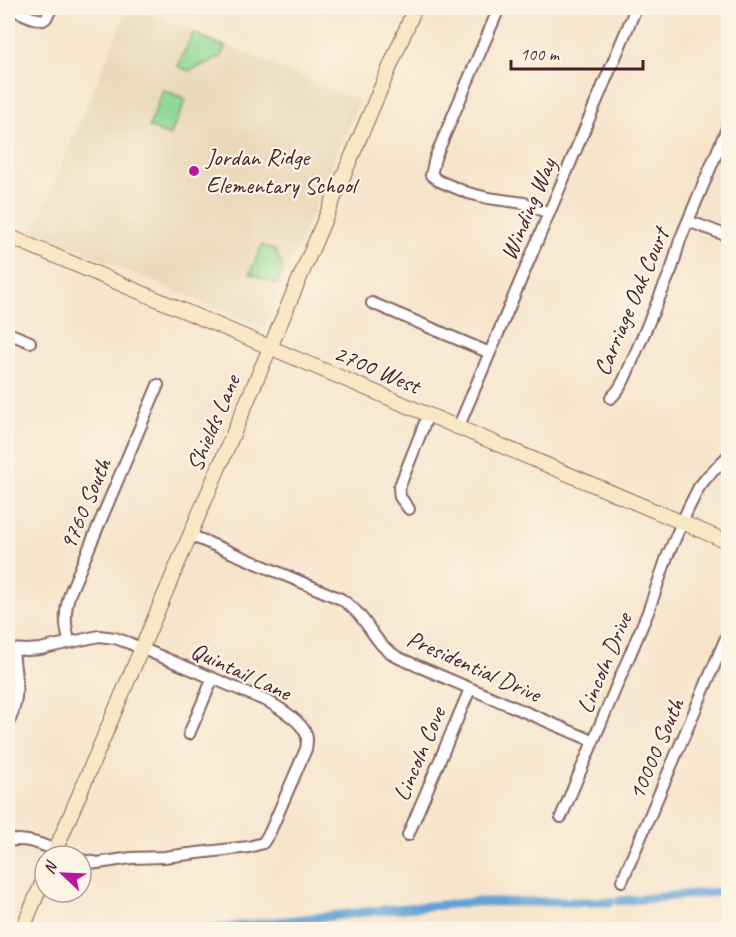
<svg xmlns="http://www.w3.org/2000/svg" width="736" height="937" viewBox="0 0 736 937" font-family="Caveat,sans-serif">
  <style>
    .built { fill: #e9d9ba }
    .green { fill: #8ed894; stroke: #6c7c60; stroke-width: 1.5 }
    .lines { fill: none; stroke-linecap: round; stroke-linejoin: round }
    .canal { stroke: #62a1d4; stroke-width: 9 }
    .street-casing { stroke: #866463; stroke-width: 14 }
    .secondary-casing { stroke: #866463; stroke-width: 16 }
    .street { stroke: #fff; stroke-width: 10 }
    .secondary { stroke: #fae7c3; stroke-width: 14 }
    .poi-dot { fill: #b5179e; stroke: #fcf5e5; stroke-width: 2 }
    .labels { text-anchor: middle; dominant-baseline: central; stroke-width: 4.5; stroke-linejoin: round; paint-order: stroke }
    .poi-label { font-size: 24px; fill: #4a1f2b; stroke: #fcf5e5; text-anchor: start }
    .street-label { font-size: 24px; fill: #4a1f2b; stroke: #fcf5e5 }
  </style>
  <rect width="100%" height="100%" fill="#fcf5e5"/>
  <filter id="ink" filterUnits="userSpaceOnUse"><feTurbulence type="fractalNoise" baseFrequency=".0167" numOctaves="2"/><feDisplacementMap in="SourceGraphic" scale="12" xChannelSelector="R" yChannelSelector="G"/><feConvolveMatrix kernelMatrix="1 2 1 2 8 2 1 2 1" color-interpolation-filters="sRGB"/></filter>
  <filter id="wash" filterUnits="userSpaceOnUse"><feTurbulence type="fractalNoise" baseFrequency=".008" numOctaves="4" result="noise"/><feDisplacementMap in="SourceGraphic" scale="24" xChannelSelector="R" yChannelSelector="G"/><feGaussianBlur stdDeviation="1.35" result="paint"/><feColorMatrix in="noise" values="0 0 0 0 0 0 0 0 0 0 0 0 0 0 0 0 0 1.4 0 .05"/><feComposite in="paint" operator="in"/></filter>
  <g filter="url(#wash)">
    <rect width="100%" height="100%" fill="#f6e5cc"/>
    <!-- built -->
    <path class="built" d="M 128,8 L 137,8 L 359,101 L 263,328 L 34,231 Z"/>
    <!-- green -->
    <path class="green" d="M 193,33 L 225,47 L 220,58 L 189,71 L 178,66 Z
      M 163,90 L 186,99 L 170,136 L 149,127 Z
      M 262,245 L 276,251 L 283,269 L 276,284 L 250,273 Z"/>
    <g class="lines">
      <!-- canal -->
      <path class="canal" d="M 619,901 L 728,891
        M 203,930 L 394,909 L 477,902 L 610,902"/>
    </g>
  </g>
  <g filter="url(#ink)">
    <g class="lines">
      <defs>
        <path id="street" d="M 9,8 L 33,18 L 43,20 L 46,18 L 52,8
          M 499,8 L 435,158 L 431,175 L 439,181 L 468,193 L 488,198 L 524,203 L 549,213
          M 688,221 L 728,236
          M 372,303 L 490,353
          M 8,333 L 30,342
          M 611,398 L 618,390 L 624,380 L 672,268 L 680,240 L 728,126
          M 458,428 L 636,8
          M 409,509 L 400,497 L 399,488 L 428,415
          M 190,535 L 341,599 C 361,612 365,624 380,643 C 385,649 392,654 399,658 L 593,741
          M 69,642 C 65,623 64,612 70,593 L 158,385
          M 8,649 L 27,650 L 40,649 L 99,636 L 115,638 L 129,643 L 269,702 C 280,708 302,722 306,734 C 308,739 307,744 306,749 L 270,832 L 263,843 L 249,847 L 164,857 L 131,858 L 98,863 L 81,860
          M 10,719 C 21,695 15,675 13,650
          M 189,734 L 213,678
          M 561,817 L 648,612 L 667,557 L 688,509 L 699,487 L 707,477 L 728,456
          M 408,835 L 470,689
          M 8,841 C 30,837 48,847 69,856
          M 622,881 L 728,633"/>
        <path id="secondary" d="M 8,236 L 728,542
          M 53,856 L 415,8
          M 22,930 L 45,876"/>
      </defs>
      <!-- street casing -->
      <use href="#street" class="street-casing"/>
      <!-- secondary casing -->
      <use href="#secondary" class="secondary-casing"/>
      <!-- street -->
      <use href="#street" class="street"/>
      <!-- secondary -->
      <use href="#secondary" class="secondary"/>
    </g>
  </g>
  <!-- markers -->
  <circle class="poi-dot" cx="194" cy="171" r="6"/>
  <g class="labels">
    <!-- poi labels -->
    <g class="poi-label">
      <text x="206" y="157">Jordan Ridge<tspan x="206" dy="28">Elementary School</tspan></text>
    </g>
    <!-- street labels -->
    <g class="street-label">
      <text transform="translate(528 209) rotate(-67)">Winding Way</text>
      <text transform="translate(631 302) rotate(-67)">Carriage Oak Court</text>
      <text transform="translate(377 369) rotate(23)">2700 West</text>
      <text transform="translate(213 423) rotate(-67)">Shields Lane</text>
      <text transform="translate(85 504) rotate(-67)">9760 South</text>
      <text transform="translate(604 663) rotate(-67)">Lincoln Drive</text>
      <text transform="translate(474 666) rotate(24)">Presidential Drive</text>
      <text transform="translate(241 671) rotate(25)">Quintail Lane</text>
      <text transform="translate(656 749) rotate(-67)">10000 South</text>
      <text transform="translate(419 754) rotate(-67)">Lincoln Cove</text>
    </g>
  </g>
  <!-- margin -->
  <rect width="736" height="937" fill="none" stroke="#fcf5e5" stroke-width="30"/>
  <!-- north arrow -->
  <g transform="translate(63 874) rotate(293)"><circle r="28" fill="#fcf5e5" stroke="#b59f9b" stroke-width="1.5"/>
  <path d="M0-4.5L10 22L0 15L-10 22Z" fill="#b5179e"/>
  <text y="-9" font-size="16" font-weight="bold" text-anchor="middle" fill="#4a1f2b">N</text>
  </g>
  <!-- scale -->
  <path d="M511 60v9h132v-9" fill="none" stroke="#4a1f2b" stroke-width="3"/>
  <text x="520" y="60" font-size="18" fill="#4a1f2b" stroke="#fcf5e5" stroke-width="4.5" paint-order="stroke">100 m</text>
</svg>
